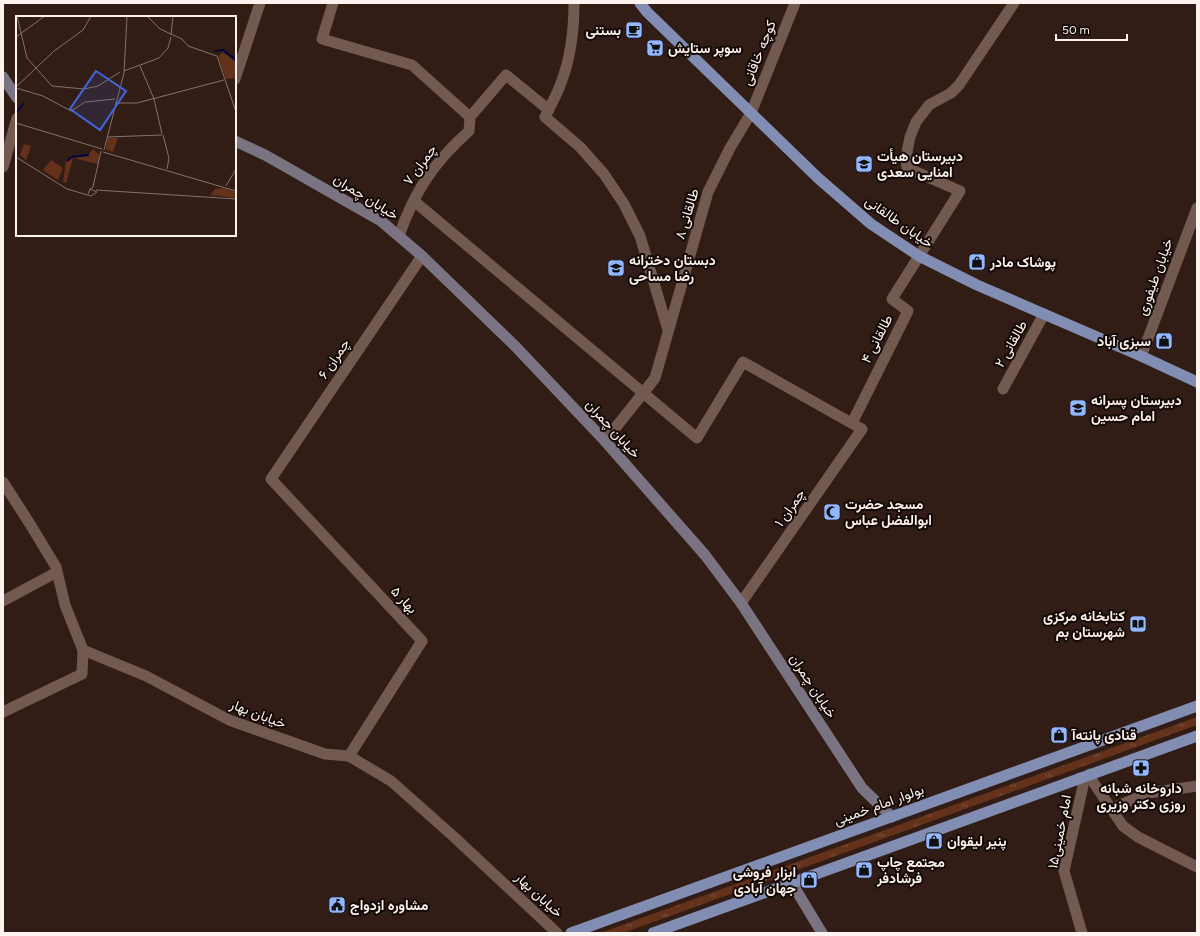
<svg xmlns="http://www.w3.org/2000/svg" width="1200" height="936" viewBox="0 0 1200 936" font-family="Figtree,Vazirmatn,sans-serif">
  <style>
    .grass { fill: url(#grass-tufts) }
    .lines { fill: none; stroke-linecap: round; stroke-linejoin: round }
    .minor { stroke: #725a51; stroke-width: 11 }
    .tertiary { stroke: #725a51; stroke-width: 11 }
    .secondary { stroke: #7a7482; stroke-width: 11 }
    .primary { stroke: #818db2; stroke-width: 11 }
    .labels { text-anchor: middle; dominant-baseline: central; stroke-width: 4; stroke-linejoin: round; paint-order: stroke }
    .poi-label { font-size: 14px; font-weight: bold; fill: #fdf2ed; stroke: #130a07; text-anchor: start }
    .street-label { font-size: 14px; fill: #fdf2ed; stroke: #130a07 }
    .inset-river { fill: none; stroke: #000740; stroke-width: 2 }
    .inset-road { fill: none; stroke: #83726b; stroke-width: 1 }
    .view { fill: #3f67db; fill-opacity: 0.15; stroke: #3f67db; stroke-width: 2 }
    .inset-edge { fill: none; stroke: #fdf2ed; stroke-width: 2 }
  </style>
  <defs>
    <pattern id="grass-tufts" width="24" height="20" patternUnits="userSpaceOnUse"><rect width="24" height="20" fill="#64311a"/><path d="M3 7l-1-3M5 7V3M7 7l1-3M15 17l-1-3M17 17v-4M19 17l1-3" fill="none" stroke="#7b4f3c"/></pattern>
  </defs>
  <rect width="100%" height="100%" fill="#311d15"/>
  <!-- grass -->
  <path class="grass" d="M 1197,717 L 1197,725 L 623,933 L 600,933 Z"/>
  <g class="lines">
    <!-- minor -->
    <path class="minor" d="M 333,3 L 322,39 L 412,65 L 470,117
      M 574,3 C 574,31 571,57 561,83 C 557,95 550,106 545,117 L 580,147 L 604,174 L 624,204 L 640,236 L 668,330
      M 235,79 L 260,3
      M 470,117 L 506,75 L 549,110
      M 414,201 L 697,438 L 743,362 L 862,429 L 741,603
      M 399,236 C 414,192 434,162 469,131 L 470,117
      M 1003,389 L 1044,314
      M 852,423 L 908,311 L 892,299 L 960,191 L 907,168 L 906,157 L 910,137 L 916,122 L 929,105 L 951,93 L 959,85 L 1014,3
      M 605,441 L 655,378 L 708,192 L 730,148 L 751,113 L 795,3
      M 3,601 L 57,572
      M 3,712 L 82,674 L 83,650
      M 349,756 L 422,641 L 271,479 L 422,256
      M 1080,778 L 1083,786 L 1064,871 L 1082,933
      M 1111,809 L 1148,793 L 1197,786"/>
    <!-- tertiary -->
    <path class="tertiary" d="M 3,167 L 17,118
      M 1141,356 L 1147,341 L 1197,208
      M 3,482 L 30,524 L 56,567 L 65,605 L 83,650 L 146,676 L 229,720 L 325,754 L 349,756 L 391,781 L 453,836 L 557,933
      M 1090,774 L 1093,782 L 1123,826 L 1138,837 L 1197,867"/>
    <!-- secondary -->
    <path class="secondary" d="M 3,77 L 17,98
      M 235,141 L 265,155 L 381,221 L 422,256 L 516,347 L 605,441 L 705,555 L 741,603 L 862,788 L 892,817
      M 793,882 L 796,890 L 822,933"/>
    <!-- primary -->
    <path class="primary" d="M 640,3 L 647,12 L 818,178 L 871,224 L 919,256 L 977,285 L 1141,356 L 1197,382
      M 571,933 L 1197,706
      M 653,933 L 1197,736"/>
  </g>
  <!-- icons -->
  <defs>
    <symbol id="cafe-square" viewBox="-11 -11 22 22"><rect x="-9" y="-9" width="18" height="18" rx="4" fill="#93b7fd" stroke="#130a07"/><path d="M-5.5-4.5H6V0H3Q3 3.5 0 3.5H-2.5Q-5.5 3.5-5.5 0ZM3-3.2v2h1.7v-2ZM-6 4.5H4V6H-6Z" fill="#111"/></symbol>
    <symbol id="supermarket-square" viewBox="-11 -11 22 22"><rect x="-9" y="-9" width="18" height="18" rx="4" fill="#93b7fd" stroke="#130a07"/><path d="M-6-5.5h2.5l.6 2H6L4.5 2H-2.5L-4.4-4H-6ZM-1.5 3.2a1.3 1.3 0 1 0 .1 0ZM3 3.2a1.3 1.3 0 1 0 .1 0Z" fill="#111"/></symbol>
    <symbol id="school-square" viewBox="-11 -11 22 22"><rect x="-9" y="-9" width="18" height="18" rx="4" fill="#93b7fd" stroke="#130a07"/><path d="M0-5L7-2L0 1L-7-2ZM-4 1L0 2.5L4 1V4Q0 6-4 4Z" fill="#111"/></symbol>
    <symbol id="shop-square" viewBox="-11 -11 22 22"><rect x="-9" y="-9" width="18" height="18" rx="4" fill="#93b7fd" stroke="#130a07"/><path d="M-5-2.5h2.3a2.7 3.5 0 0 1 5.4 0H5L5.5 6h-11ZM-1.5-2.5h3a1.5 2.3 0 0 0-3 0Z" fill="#111"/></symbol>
    <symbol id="mosque-square" viewBox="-11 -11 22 22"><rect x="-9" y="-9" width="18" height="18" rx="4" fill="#93b7fd" stroke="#130a07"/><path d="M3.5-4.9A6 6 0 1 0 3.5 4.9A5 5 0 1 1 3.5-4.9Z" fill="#111"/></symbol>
    <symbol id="library-square" viewBox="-11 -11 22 22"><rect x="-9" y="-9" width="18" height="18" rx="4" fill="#93b7fd" stroke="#130a07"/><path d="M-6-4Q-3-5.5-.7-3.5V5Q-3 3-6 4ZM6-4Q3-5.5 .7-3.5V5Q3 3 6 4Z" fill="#111"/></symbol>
    <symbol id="pharmacy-square" viewBox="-11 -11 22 22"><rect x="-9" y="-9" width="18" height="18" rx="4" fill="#93b7fd" stroke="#130a07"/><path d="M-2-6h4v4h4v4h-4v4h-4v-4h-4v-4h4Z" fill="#111"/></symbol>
    <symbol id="civic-square" viewBox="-11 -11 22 22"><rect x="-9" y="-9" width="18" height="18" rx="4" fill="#93b7fd" stroke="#130a07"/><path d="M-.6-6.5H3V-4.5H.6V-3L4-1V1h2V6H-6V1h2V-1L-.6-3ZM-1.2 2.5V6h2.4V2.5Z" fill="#111"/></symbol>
  </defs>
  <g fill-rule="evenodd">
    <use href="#cafe-square" x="624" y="20" width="20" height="20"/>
    <use href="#supermarket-square" x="645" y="38" width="20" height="20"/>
    <use href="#school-square" x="854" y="154" width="20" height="20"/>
    <use href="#shop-square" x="967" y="252" width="20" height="20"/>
    <use href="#school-square" x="606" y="258" width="20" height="20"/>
    <use href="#shop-square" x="1154" y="331" width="20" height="20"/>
    <use href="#school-square" x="1068" y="398" width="20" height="20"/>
    <use href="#mosque-square" x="822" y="502" width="20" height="20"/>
    <use href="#library-square" x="1128" y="614" width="20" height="20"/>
    <use href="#shop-square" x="1049" y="725" width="20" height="20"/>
    <use href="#pharmacy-square" x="1131" y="758" width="20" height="20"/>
    <use href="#shop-square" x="924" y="831" width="20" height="20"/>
    <use href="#shop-square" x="854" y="860" width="20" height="20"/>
    <use href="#shop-square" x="799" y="870" width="20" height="20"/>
    <use href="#civic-square" x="327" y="895" width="20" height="20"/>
  </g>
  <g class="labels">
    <!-- poi labels -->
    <g class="poi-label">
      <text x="621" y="30" text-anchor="end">بستنی</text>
      <text x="668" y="48">سوپر ستایش</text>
      <text x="877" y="156">دبیرستان هیأت<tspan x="877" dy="16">امنایی سعدی</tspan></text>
      <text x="629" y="260">دبستان دخترانه<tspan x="629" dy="16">رضا مساحی</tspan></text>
      <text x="990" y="262">پوشاک مادر</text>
      <text x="1151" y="341" text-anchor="end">سبزی آباد</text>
      <text x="1091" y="400">دبیرستان پسرانه<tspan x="1091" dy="16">امام حسین</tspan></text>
      <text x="845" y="504">مسجد حضرت<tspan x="845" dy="16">ابوالفضل عباس</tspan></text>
      <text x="1125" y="616" text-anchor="end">کتابخانه مرکزی<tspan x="1125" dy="16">شهرستان بم</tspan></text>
      <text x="1072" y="735">قنادی پانته‌آ</text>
      <text x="1141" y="788" text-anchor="middle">داروخانه شبانه<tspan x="1141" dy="16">روزی دکتر وزیری</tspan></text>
      <text x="947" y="841">پنیر لیقوان</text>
      <text x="877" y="862">مجتمع چاپ<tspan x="877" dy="16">فرشادفر</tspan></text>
      <text x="796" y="872" text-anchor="end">ابزار فروشی<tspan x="796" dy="16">جهان آبادی</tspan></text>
      <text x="350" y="905">مشاوره ازدواج</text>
    </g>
    <!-- street labels -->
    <g class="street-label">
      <text transform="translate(759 53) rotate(-68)">کوچه خاقانی</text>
      <text transform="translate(420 165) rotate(-54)">چمران ۷</text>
      <text transform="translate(366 197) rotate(32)">خیابان چمران</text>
      <text transform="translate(687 214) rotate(-73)">طالقانی ۸</text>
      <text transform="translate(899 222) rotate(35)">خیابان طالقانی</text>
      <text transform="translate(1155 277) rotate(-70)">خیابان طیفوری</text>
      <text transform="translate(877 339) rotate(-63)">طالقانی ۴</text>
      <text transform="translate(1011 344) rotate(-61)">طالقانی ۲</text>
      <text transform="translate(334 359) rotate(-56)">چمران ۶</text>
      <text transform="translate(613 429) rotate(48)">خیابان چمران</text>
      <text transform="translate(790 508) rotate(-55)">چمران ۱</text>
      <text transform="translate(404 600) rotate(47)">بهار ۵</text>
      <text transform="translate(813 686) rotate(57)">خیابان چمران</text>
      <text transform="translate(258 714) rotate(21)">خیابان بهار</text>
      <text transform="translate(879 805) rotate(-20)">بولوار امام خمینی</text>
      <text transform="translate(1060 830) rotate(-79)">امام خمینی۱۵ ‍</text>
      <text transform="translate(539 895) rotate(43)">خیابان بهار</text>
    </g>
  </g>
  <!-- overview -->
  <g transform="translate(16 16)">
    <rect width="220" height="220" fill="#311d15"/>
    <path d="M 207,36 L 220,46 L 220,62 L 210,63 L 202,40 Z" fill="#64311a"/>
    <path d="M 91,122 L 102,122 L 97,136 L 90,134 ZM 8,128 L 15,130 L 10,144 L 4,139 ZM 77,133 L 84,139 L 82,148 L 57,142 L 51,164 L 50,167 L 47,166 L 50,145 L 57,140 L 72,139 ZM 35,144 L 47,152 L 42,164 L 27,154 ZM 207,172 L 220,176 L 220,182 L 194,179 L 199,173 Z" fill="#64311a"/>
    <path class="inset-river" d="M 199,35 L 207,34 L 220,44M 0,97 L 8,87M 51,145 L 56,141 L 73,139"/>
    <path class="inset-road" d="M 1,0 L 11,42 L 36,70 L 68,73 L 82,70 L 104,56M 131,0 L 144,13 L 166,23 L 172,30 L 201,40 L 220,96M 155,19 L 157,0M 0,21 L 29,0M 124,50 L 138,83 L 146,118M 108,55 L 143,42 L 152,32 L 155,21M 0,71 L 38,35 L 67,14 L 75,0M 0,72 L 27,80 L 55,95 L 69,86 L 99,83M 99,87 L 121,87 L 208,64M 0,107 L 86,133M 147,119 L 153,142 L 151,153M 91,121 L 146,119M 88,134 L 108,57 L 111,0M 87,136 L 220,175M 0,141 L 51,173 L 75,180 L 81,176 L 74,173 L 72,178M 210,170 L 220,153M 73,174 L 77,171 L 85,135M 80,174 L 220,183"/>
    <path class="view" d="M 80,55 L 110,75 L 84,114 L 54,93 Z"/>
    <rect width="220" height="220" class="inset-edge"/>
  </g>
  <!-- border -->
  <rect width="1200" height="936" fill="none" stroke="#fdf2ed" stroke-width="8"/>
  <!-- scale -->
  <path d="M1056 34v6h71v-6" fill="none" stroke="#fdf2ed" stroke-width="2"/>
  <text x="1062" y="34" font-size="12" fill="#fdf2ed" stroke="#130a07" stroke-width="3" paint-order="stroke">50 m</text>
</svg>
